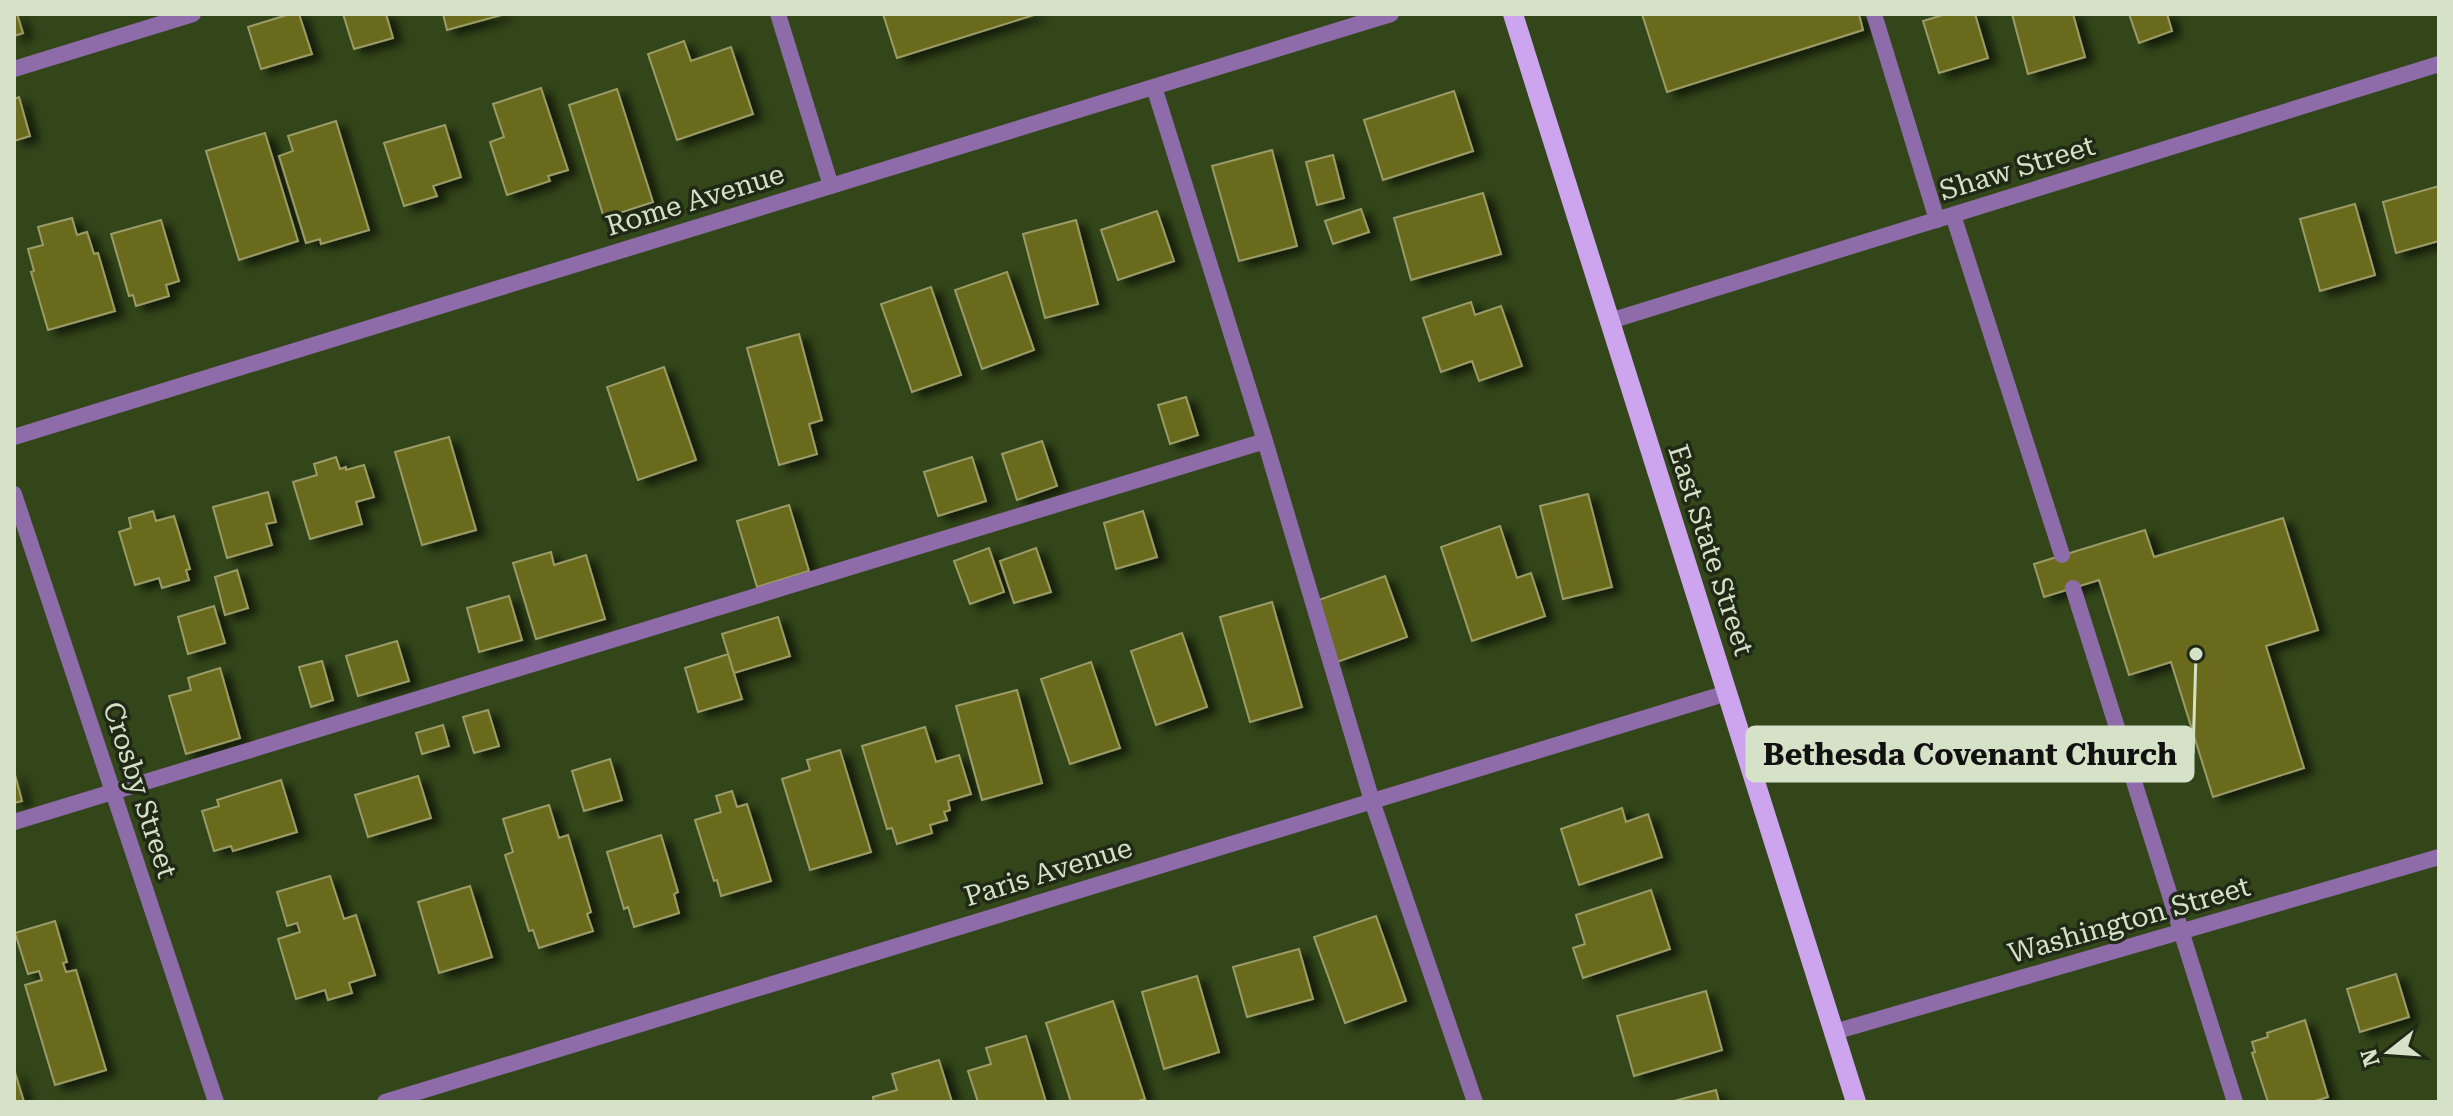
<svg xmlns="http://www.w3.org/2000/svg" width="2453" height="1116" viewBox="0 0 2453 1116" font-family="'Roboto Serif',serif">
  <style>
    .building { fill: #6b6b1f; stroke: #9a9b66; stroke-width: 2; filter: url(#shadow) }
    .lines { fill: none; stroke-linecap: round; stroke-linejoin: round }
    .service { stroke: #8e6ba9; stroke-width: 16 }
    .minor { stroke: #8e6ba9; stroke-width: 16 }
    .primary { stroke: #cda4ee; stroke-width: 20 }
    .labels { text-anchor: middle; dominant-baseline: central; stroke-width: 7; stroke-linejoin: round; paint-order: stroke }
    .street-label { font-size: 28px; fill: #d5e2c8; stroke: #202916 }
    .leader { fill: none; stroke: #d5e2c8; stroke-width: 3 }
    .callout-dot { fill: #d5e2c8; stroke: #202916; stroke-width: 3 }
    .callout { fill: #d5e2c8; stroke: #d5e2c8; stroke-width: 3 }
    .callout-label { font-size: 30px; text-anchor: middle; font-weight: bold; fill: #111 }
  </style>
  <defs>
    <filter id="shadow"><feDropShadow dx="9" dy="5" stdDeviation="4" flood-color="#0009"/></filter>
  </defs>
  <rect width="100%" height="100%" fill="#324619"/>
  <!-- building -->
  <path class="building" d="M 14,14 L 17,14 L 23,33 L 14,36 Z
    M 290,14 L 299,14 L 312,54 L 261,69 L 248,27 Z
    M 343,14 L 386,14 L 393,38 L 354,49 Z
    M 443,14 L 505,14 L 447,30 Z
    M 883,14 L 1037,14 L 897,58 Z
    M 1642,14 L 1859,14 L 1863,30 L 1667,92 Z
    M 1946,14 L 1975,14 L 1988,58 L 1939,73 L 1923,21 Z
    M 2012,14 L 2073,14 L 2085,57 L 2028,74 Z
    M 2129,14 L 2167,14 L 2172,31 L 2139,43 Z
    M 684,41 L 691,61 L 731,47 L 753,114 L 677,140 L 648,54 Z
    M 541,88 L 568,170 L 548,176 L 550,181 L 507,195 L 490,142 L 504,137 L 493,104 Z
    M 617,89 L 653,202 L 604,218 L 569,105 Z
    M 1454,91 L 1473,151 L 1383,180 L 1364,120 Z
    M 19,97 L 30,136 L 14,141 L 14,99 Z
    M 336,121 L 369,230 L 321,244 L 320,239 L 306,243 L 279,156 L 293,151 L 288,136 Z
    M 445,125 L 461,177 L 433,186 L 437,196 L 404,206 L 384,143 Z
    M 265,133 L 298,241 L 239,260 L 206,151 Z
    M 1272,150 L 1297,246 L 1239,261 L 1212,166 Z
    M 1333,155 L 1344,198 L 1317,205 L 1306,162 Z
    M 2439,186 L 2439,241 L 2396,253 L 2383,202 Z
    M 1483,193 L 1501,254 L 1411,280 L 1394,218 Z
    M 2355,204 L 2375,275 L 2320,291 L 2300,219 Z
    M 1361,209 L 1369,232 L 1333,244 L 1325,221 Z
    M 1157,211 L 1174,261 L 1118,280 L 1101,230 Z
    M 72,218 L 77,235 L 87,232 L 94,254 L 98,253 L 115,311 L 48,330 L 31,272 L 34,271 L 28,249 L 43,245 L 38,227 Z
    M 161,220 L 179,281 L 166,285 L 169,296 L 136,306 L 133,295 L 129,296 L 111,234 Z
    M 1076,220 L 1098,304 L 1045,318 L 1023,234 Z
    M 1007,272 L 1034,350 L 982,369 L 955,290 Z
    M 931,287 L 961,375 L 912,392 L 881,304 Z
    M 1471,302 L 1475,315 L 1501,306 L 1522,366 L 1479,381 L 1472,361 L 1441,372 L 1423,318 Z
    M 799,334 L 822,420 L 809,424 L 817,454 L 779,465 L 747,348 Z
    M 664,367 L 696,460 L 638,480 L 607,387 Z
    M 1186,397 L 1198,435 L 1170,444 L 1158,405 Z
    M 449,437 L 476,530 L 422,545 L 395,452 Z
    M 1042,441 L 1057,486 L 1017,500 L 1002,454 Z
    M 336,457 L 340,469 L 346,467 L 346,470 L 364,465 L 374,497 L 356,502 L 362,524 L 310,539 L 293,482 L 317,475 L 314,464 Z
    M 972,457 L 986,501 L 938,516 L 924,472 Z
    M 268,492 L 276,522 L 266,524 L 272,545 L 227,558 L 213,507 Z
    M 1588,494 L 1612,587 L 1563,599 L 1540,506 Z
    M 789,505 L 809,571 L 757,587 L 737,521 Z
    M 153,511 L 156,521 L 174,516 L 190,569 L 186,570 L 189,580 L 162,588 L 159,578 L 135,585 L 119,532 L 131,528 L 129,518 Z
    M 1143,511 L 1157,557 L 1116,569 L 1104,523 Z
    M 2283,518 L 2318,630 L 2266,646 L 2304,768 L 2213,797 L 2171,662 L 2129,675 L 2099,580 L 2044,597 L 2034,564 L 2145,530 L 2154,557 Z
    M 1500,526 L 1517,578 L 1531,573 L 1545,616 L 1472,641 L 1441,547 Z
    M 989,548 L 1004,592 L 970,604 L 954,561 Z
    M 1036,548 L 1051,592 L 1014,603 L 1000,561 Z
    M 551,552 L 554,565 L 586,555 L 605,619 L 536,639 L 513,563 Z
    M 237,570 L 248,608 L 225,615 L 215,577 Z
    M 1385,576 L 1407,637 L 1337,662 L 1316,601 Z
    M 509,596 L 522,640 L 479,652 L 467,608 Z
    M 1272,602 L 1302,707 L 1250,722 L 1220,617 Z
    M 214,606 L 225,643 L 188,654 L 178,617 Z
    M 778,617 L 790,656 L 734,673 L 722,634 Z
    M 1182,633 L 1207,707 L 1156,725 L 1131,651 Z
    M 397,641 L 409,681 L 358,696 L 346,656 Z
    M 728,654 L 742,699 L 698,712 L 685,668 Z
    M 322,661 L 333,700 L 311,707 L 299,667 Z
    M 1091,662 L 1120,748 L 1070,764 L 1041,679 Z
    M 220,668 L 240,738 L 186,754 L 169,696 L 191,690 L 188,678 Z
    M 1017,690 L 1042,783 L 982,800 L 956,706 Z
    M 488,710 L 499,746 L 474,753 L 463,717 Z
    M 443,725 L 449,746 L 422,754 L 416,733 Z
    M 925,727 L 936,762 L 959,755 L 971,794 L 948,801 L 950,810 L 944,812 L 947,820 L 930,825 L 932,833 L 897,844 L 892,828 L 887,829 L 862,746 Z
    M 840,750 L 871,852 L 810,870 L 782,779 L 810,770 L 807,760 Z
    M 610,759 L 622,800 L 584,811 L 572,771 Z
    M 14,771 L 22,801 L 14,803 Z
    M 418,776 L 431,818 L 368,837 L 355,795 Z
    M 281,780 L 297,832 L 233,851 L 231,846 L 214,851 L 202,811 L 219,806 L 217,800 Z
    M 732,791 L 737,807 L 747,804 L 771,881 L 721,896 L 717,880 L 714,881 L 695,820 L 721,812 L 716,796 Z
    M 549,805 L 559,838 L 568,835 L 591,912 L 587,914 L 593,931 L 539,948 L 533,930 L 529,931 L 505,855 L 513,852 L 503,819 Z
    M 1622,808 L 1626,822 L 1648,814 L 1662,857 L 1579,885 L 1561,829 Z
    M 661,835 L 678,892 L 674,894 L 679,913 L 634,927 L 628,907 L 624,909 L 607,852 Z
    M 330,876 L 344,919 L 356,915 L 375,975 L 349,983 L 352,993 L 328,1000 L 325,990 L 296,999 L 278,939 L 300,932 L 297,923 L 287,926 L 277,892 Z
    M 470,886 L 492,957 L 439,973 L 418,902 Z
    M 1651,890 L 1670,949 L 1583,978 L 1573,948 L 1585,944 L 1576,915 Z
    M 1376,916 L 1406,1001 L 1345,1023 L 1314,937 Z
    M 55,921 L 67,962 L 63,963 L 66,972 L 76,970 L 106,1070 L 55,1085 L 25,985 L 42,980 L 39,971 L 28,974 L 15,933 Z
    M 1299,949 L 1313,999 L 1247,1017 L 1233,967 Z
    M 2396,974 L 2409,1017 L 2360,1032 L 2347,989 Z
    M 1197,976 L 1219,1052 L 1164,1069 L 1142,992 Z
    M 1706,991 L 1722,1050 L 1634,1076 L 1617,1016 Z
    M 1113,1001 L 1145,1099 L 1135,1102 L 1071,1102 L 1046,1023 Z
    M 2305,1020 L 2328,1097 L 2312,1102 L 2268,1102 L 2252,1053 L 2255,1052 L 2252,1042 L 2268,1037 L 2267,1033 Z
    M 1026,1036 L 1046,1102 L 978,1102 L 968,1071 L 991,1064 L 986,1048 Z
    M 939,1060 L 952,1102 L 874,1102 L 873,1097 L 897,1090 L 892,1074 Z
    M 14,1069 L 24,1102 L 14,1102 Z
    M 1716,1090 L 1719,1102 L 1670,1102 Z"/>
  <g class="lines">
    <!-- service -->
    <path class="service" d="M 778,14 L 831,186
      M 1874,14 L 1937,220
      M 14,69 L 193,14
      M 1953,215 L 2062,555
      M 1265,441 L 1372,801 L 1475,1102
      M 2073,588 L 2235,1102
      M 14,822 L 1265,441 L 1154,87"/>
    <!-- minor -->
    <path class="minor" d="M 1610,321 L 2439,64
      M 14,437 L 1391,14
      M 14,494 L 216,1102
      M 1834,1032 L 2439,857
      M 385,1102 L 1727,693"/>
    <!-- primary -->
    <path class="primary" d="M 1513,14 L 1856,1102"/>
  </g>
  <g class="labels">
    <!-- street labels -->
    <g class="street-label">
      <text transform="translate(2017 168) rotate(-17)">Shaw Street</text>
      <text transform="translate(695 200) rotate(-17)">Rome Avenue</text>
      <text transform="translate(1711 550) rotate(72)">East State Street</text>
      <text transform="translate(140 790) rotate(72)">Crosby Street</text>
      <text transform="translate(1048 872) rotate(-17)">Paris Avenue</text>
      <text transform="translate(2129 920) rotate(-16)">Washington Street</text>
    </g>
  </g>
  <!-- callouts -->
  <path class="leader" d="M2196 654L2193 754"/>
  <circle class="callout-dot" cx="2196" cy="654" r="8"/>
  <rect class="callout" x="1747" y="727" width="446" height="54" rx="8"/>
  <g class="callout-label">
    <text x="1970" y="765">Bethesda Covenant Church</text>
  </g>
  <!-- border -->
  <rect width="2453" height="1116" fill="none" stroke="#d5e2c8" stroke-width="32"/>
  <!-- north arrow -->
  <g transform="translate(2389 1052) rotate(253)" stroke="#202916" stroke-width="6" paint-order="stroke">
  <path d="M0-6L14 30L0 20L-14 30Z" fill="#d5e2c8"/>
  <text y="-12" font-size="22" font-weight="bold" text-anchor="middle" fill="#d5e2c8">N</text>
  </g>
</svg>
